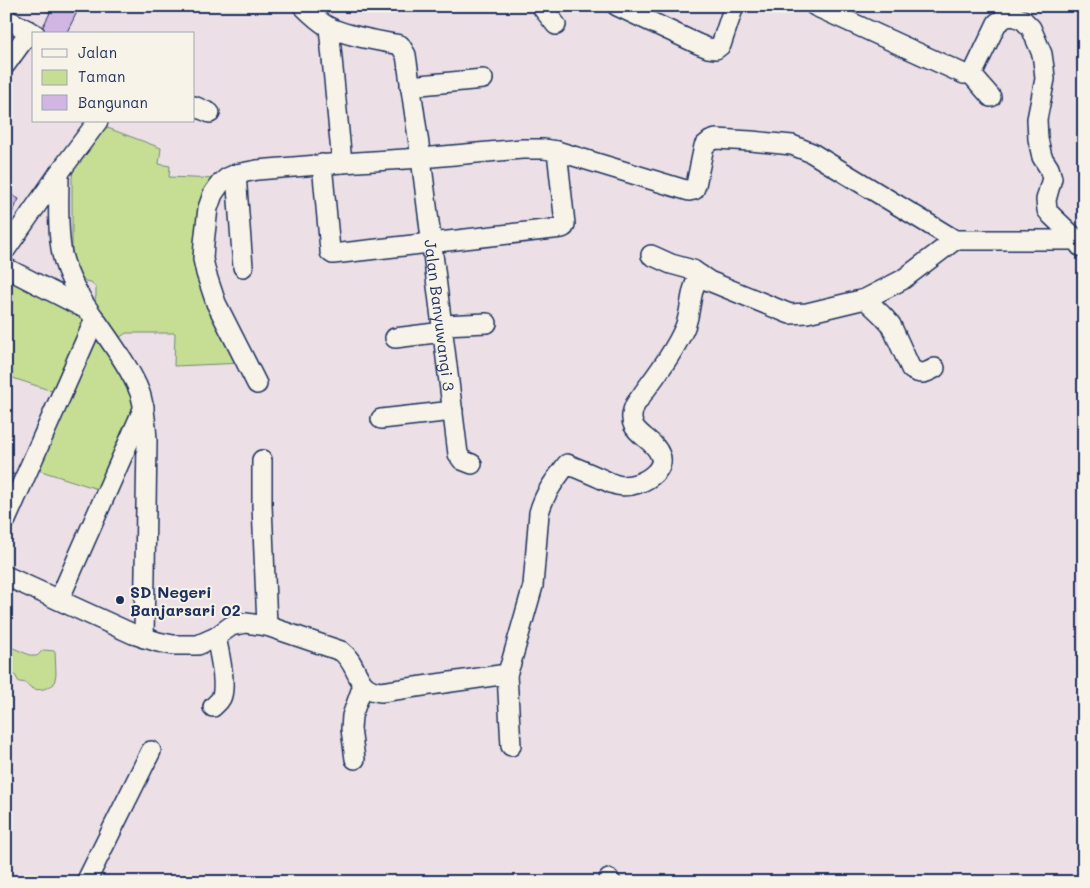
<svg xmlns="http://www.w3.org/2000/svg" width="1090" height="888" viewBox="0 0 1090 888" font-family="Mali,sans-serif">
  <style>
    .green { fill: #c6de94; stroke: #708679 }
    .building { fill: #d1b5e3; stroke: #1b2f5e }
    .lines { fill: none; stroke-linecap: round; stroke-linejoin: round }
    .minor-casing { stroke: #1b2f5e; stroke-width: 22 }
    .minor { stroke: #f7f3e8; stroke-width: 19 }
    .poi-dot { fill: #1b2f5e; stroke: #f7f3e8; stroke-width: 2 }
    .labels { text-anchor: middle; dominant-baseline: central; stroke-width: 4; stroke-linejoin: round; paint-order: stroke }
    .street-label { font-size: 16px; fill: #1b2f5e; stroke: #f7f3e8 }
    .poi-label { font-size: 16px; font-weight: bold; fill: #1b2f5e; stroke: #f7f3e8; text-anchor: start }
  </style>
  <rect width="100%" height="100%" fill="#ece0e6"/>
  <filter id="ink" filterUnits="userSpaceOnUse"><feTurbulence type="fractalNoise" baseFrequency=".02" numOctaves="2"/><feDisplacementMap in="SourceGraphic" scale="10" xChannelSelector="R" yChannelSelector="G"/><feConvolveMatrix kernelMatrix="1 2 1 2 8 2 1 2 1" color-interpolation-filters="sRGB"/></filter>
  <g filter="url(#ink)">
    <!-- green -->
    <path class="green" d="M 105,127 L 161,148 L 159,164 L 170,166 L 169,177 L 216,179 L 200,250 L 244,363 L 174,366 L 175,333 L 126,333 L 112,343 L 142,386 L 107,492 L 38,470 L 58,393 L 10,377 L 11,371 L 6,369 L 6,271 L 93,307 L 96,296 L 96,288 L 91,282 L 85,281 L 78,274 L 72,259 L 72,177 L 77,154 Z
      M 6,645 L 32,656 L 37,656 L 43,650 L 55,651 L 56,674 L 54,684 C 48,688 41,691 34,689 C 27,686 28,682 19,682 L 15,675 L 6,671 Z"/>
    <!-- building -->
    <path class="building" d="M 37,6 L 80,6 L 66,34 L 39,34 L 50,13 Z
      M 6,192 L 19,199 L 12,213 L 6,210 Z
      M 6,472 L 16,475 L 10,490 L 6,489 Z"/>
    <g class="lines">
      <defs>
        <g id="minor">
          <path id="s1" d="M 303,6 C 310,13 318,21 327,26 C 345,36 380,41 400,45 L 406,55 L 421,158 L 458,454 L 462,460 L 472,464"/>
          <path d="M 541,6 L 556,25"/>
          <path d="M 617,6 L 698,44 L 708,48 L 716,49 L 721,45 L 734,6"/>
          <path d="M 815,6 L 964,74 L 971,74 L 991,97"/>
          <path d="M 6,19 L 35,34"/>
          <path d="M 329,27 L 342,163"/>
          <path d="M 6,64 L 30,31"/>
          <path d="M 971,74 L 974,71 L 997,23 L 1006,17 L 1014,16 L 1023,20 L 1031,28 L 1042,54 L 1044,68 L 1045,79 L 1037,119 L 1038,139 L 1042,157 L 1049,168 L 1052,178 L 1046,200 L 1047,210 L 1051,215 L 1077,240 L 1080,246"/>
          <path d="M 410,86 L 483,79"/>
          <path d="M 194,106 L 210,113"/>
          <path d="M 322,164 L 330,250 L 330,252 L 333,254 L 562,228 L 564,227 L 565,224 L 557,151"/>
          <path d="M 59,173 C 59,200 57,228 62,254 C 67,276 81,301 95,319"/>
          <path d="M 236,174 L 243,267"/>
          <path d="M 6,249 L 59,173 L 98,121"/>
          <path d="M 651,255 L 671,264 L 693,270 L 700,275"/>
          <path d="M 6,268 L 88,310"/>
          <path d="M 865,299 L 881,314 L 891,325 L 911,369 C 921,375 924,374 935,368"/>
          <path d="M 443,325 L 487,323"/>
          <path d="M 395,338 L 443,332"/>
          <path d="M 257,384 L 216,303 L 206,273 L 203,259 L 204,243 L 208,208 L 213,194 L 220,184 L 227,178 L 236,174 L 257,170 L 342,163 L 421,158 L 522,149 L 544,149 L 557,151 L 689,191 L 694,190 L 696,185 L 704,146 L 710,141 L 716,139 L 751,141 L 792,145 L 812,153 L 843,172 L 955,240 L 1084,240"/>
          <path d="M 381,419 L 453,411"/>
          <path d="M 262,460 L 262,505 L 267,626"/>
          <path d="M 6,520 L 95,319 C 110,341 131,369 140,393 C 145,408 146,425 147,440 L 144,638"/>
          <path d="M 6,576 L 133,634 L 158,642 L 173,645 L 198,645 L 216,637 L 231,626 L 246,623 L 267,626 L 341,651 C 360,665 354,690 381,692 L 507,674 L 511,663 L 533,586 L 539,513 C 544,494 555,480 567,464 C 579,469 591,474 602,479 C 607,481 612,484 617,485 C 630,488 646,482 655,473 C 660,468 663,461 660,455 C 653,435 622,434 635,405 C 652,380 673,355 685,327 C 692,310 689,290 700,275 L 709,281 L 790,314 L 807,313 L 865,299 L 902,280 L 955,240"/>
          <path d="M 59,600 L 144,407"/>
          <path d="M 507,674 L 511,746"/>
          <path d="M 213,707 C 216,704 219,702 221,698 C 227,686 219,651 216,637"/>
          <path d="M 355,759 L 351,729 L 352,716 L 363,685"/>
          <path d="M 609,879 L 611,882"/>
          <path d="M 86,882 L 151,751"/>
        </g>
      </defs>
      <!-- minor casing -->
      <use href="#minor" class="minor-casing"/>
      <!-- minor -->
      <use href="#minor" class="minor"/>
    </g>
  </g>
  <!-- markers -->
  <circle class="poi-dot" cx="120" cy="600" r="5"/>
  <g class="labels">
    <!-- street labels -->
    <g class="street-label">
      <text stroke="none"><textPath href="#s1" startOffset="381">Jalan Banyuwangi 3</textPath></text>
    </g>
    <!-- poi labels -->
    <g class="poi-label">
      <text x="130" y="591">SD Negeri<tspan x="130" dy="18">Banjarsari 02</tspan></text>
    </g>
  </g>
  <!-- margin -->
  <rect width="1090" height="888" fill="none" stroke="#f7f3e8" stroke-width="25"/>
  <rect x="12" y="12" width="1065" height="863" fill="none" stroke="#1b2f5e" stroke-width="2" filter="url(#ink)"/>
  <!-- legend -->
  <rect x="32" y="32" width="162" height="90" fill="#f7f3e8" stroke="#9fa5b1"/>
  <rect x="42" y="49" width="25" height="8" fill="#f7f3e8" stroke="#9fa5b1"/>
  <text x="78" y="58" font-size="15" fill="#1b2f5e">Jalan</text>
  <rect x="42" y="70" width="25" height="15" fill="#c6de94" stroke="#9fa5b1"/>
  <text x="78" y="82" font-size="15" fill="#1b2f5e">Taman</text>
  <rect x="42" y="95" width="25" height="15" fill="#d1b5e3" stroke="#9fa5b1"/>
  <text x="78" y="108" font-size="15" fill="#1b2f5e">Bangunan</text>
</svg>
